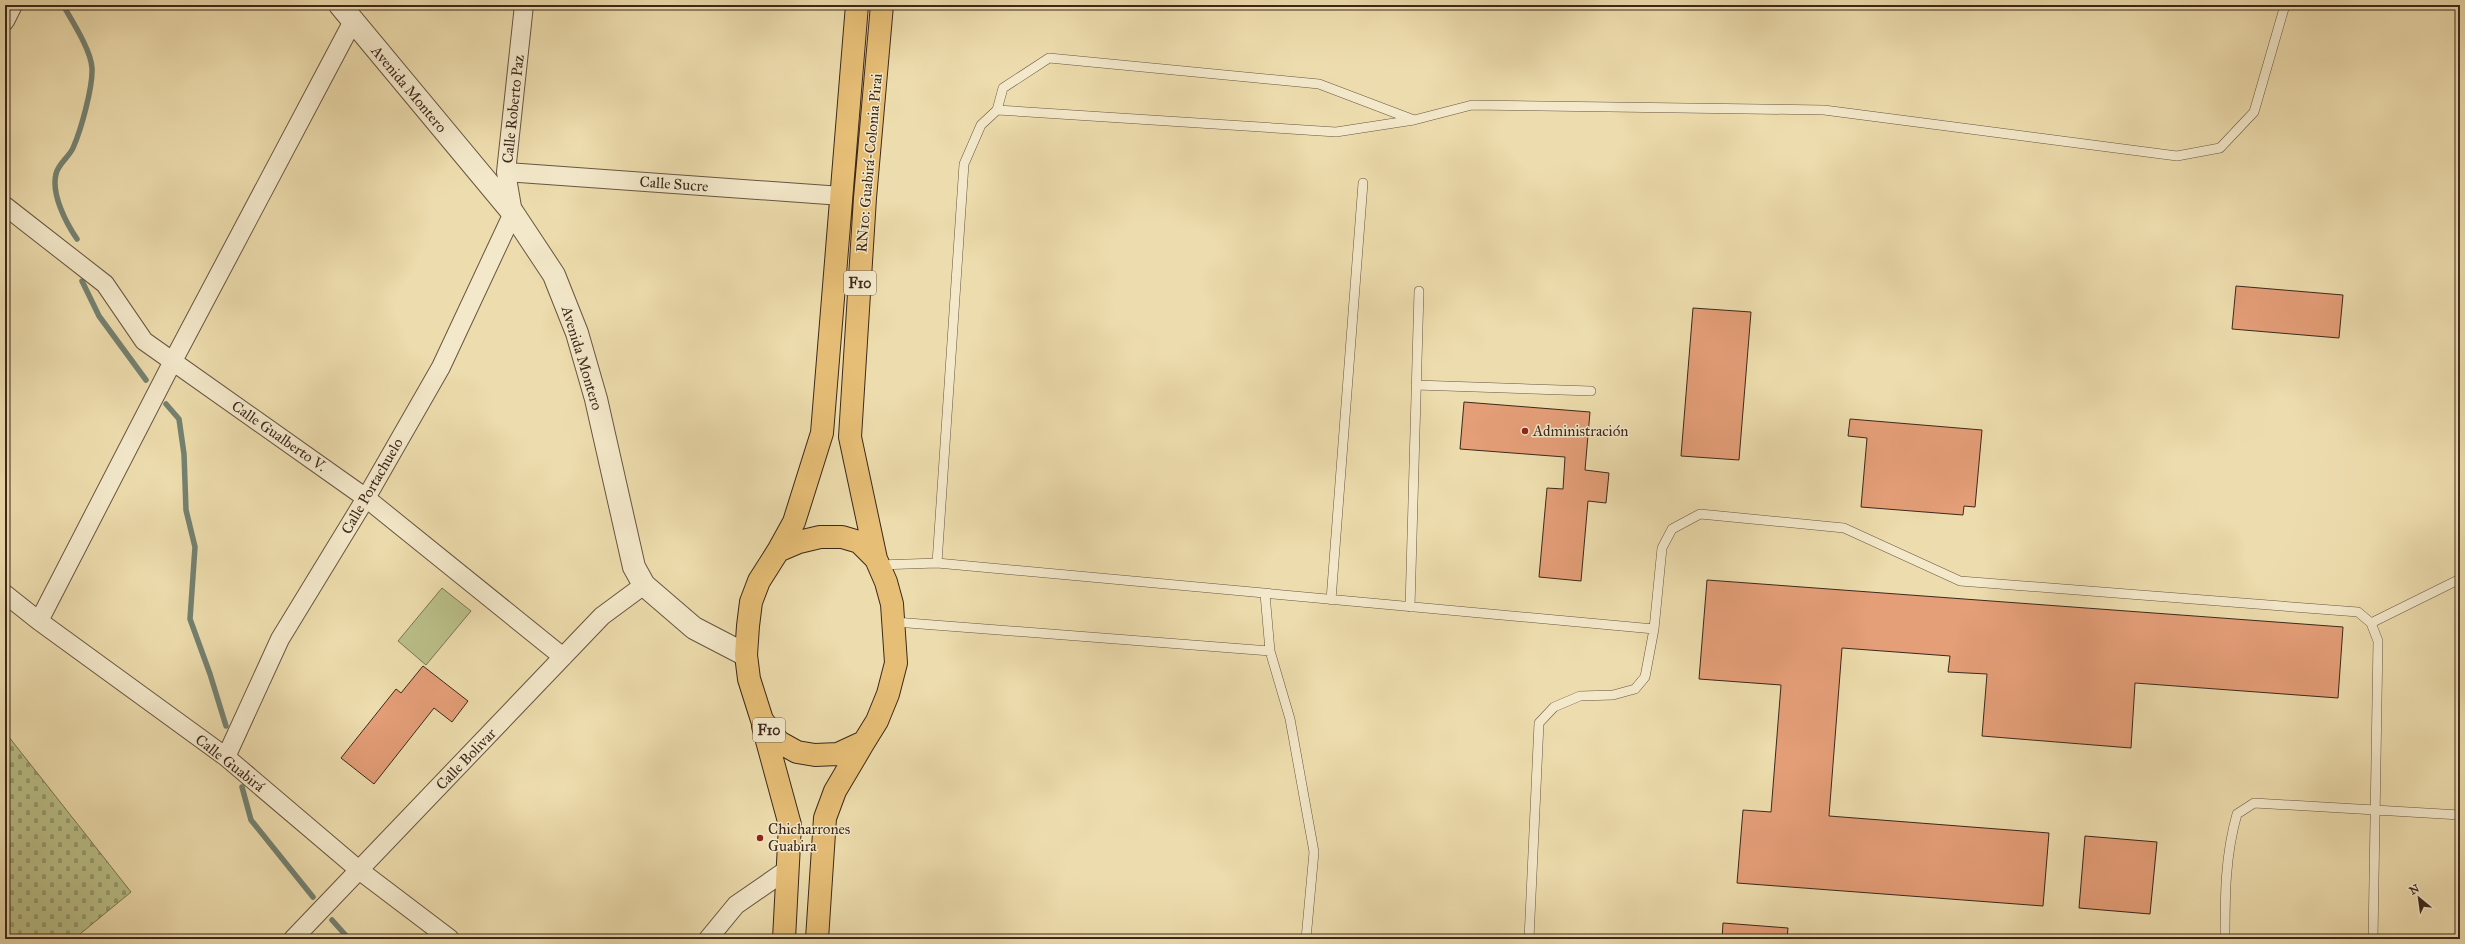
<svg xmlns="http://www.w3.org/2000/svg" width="2465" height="944" viewBox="0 0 2465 944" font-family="'IM FELL Great Primer',serif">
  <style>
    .cemetery { fill: url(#cemetery-stones); stroke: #7b7452 }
    .pitch { fill: #bac089; stroke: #7b7452 }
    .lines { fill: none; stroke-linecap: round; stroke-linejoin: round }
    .stream { stroke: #748171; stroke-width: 5.5 }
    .building { fill: #e49e78; stroke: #3c281b }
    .service-casing { stroke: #685540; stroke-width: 10 }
    .minor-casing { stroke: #685540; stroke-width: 20 }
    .tertiary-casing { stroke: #685540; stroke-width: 24 }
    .trunk-casing { stroke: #3c281b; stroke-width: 24 }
    .service { stroke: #f3e8ca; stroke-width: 9 }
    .minor { stroke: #f3e8ca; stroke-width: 18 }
    .tertiary { stroke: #f3e8ca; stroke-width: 22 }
    .trunk { stroke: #e6be76; stroke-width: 22 }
    .poi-dot { fill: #8f2418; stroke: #f3e8ca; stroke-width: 1.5 }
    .labels { text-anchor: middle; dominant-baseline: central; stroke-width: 3; stroke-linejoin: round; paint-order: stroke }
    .shield { fill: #f3e8ca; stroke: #736250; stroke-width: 1 }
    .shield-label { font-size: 14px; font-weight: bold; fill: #3c281b }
    .street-label { font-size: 15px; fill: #3c281b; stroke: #f3e8ca }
    .poi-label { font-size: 15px; fill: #3c281b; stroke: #f3e8ca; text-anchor: start }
  </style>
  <defs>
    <pattern id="cemetery-stones" width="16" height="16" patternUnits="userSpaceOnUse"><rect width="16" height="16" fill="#bac089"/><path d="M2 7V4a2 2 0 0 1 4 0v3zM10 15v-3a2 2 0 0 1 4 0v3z" fill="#989c6f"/></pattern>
  </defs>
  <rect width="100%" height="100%" fill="#eddcad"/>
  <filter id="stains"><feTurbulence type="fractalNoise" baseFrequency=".005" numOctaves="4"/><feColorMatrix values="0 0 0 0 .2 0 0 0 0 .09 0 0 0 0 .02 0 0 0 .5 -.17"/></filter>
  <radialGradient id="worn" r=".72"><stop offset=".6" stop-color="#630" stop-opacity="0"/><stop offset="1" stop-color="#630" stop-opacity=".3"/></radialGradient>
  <!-- cemetery -->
  <path class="cemetery" d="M 5,732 L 131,892 L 74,939 L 5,939 Z"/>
  <!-- pitch -->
  <path class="pitch" d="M 442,588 L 471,611 L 426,665 L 398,641 Z"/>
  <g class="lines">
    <!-- stream -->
    <path class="stream" d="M 63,5 C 72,21 91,50 92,68 C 93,87 81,130 73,148 C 69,157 58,164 56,174 C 51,194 66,223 77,239
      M 82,281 L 99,316 L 146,380
      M 166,404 L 179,419 L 184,454 L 186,510 L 195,547 L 190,619 L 210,674 L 226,726
      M 242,787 L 251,820 L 313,897
      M 332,920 L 349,939"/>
  </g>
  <!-- building -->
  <path class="building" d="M 2236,286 L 2343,295 L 2339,338 L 2232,329 Z
    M 1693,308 L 1751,312 L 1739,460 L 1681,456 Z
    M 1464,402 L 1590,412 L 1585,470 L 1609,473 L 1606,503 L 1588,501 L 1581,581 L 1539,577 L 1547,488 L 1563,489 L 1565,457 L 1460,449 Z
    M 1850,419 L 1982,430 L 1975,507 L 1964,506 L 1963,515 L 1861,507 L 1867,438 L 1848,436 Z
    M 1707,580 L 2343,627 L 2338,698 L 2135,683 L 2131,748 L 1982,736 L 1987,674 L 1948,672 L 1950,656 L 1842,648 L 1829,816 L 2049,833 L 2043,906 L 1737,883 L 1743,810 L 1771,812 L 1781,685 L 1699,679 Z
    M 423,666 L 468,701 L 452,722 L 434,708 L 374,784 L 341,758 L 396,689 L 401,693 Z
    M 2085,836 L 2157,842 L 2150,914 L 2079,908 Z
    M 1723,923 L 1788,928 L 1787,939 L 1722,939 Z"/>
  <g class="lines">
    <defs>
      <path id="service" d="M 997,110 L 1003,88 L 1049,58 L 1319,84 L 1414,120
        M 1416,385 L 1591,391
        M 937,563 L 964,164 L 981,125 L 997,110 L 1336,132 L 1414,120 L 1472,105 L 1824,110 L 2177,156 L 2220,148 L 2254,112 L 2285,5
        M 879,565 L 937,563 L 1654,629
        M 1265,594 L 1270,651 L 1290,719 L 1314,852 L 1306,939
        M 1331,600 L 1363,183
        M 1410,607 L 1419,291
        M 895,622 L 1270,651
        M 2371,623 L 2460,579
        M 1529,939 L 1539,723 L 1554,707 L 1580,696 L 1613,695 L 1635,689 L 1645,677 L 1654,629 L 1662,548 L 1672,529 L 1700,514 L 1844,528 L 1960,581 L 2358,612 L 2371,623 L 2378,641 L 2373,939
        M 2225,939 C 2225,896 2225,856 2237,814 L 2254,803 L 2460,815"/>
      <path id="minor" d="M 5,21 L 13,5
        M 506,172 L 842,196
        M 5,206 L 105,284 L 144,341 L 366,498 L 563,657
        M 5,594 L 39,621 L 226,757 L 359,870 L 450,939
        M 39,621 L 173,361 L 353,21
        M 226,757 L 280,639 L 366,498 L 441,367 L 513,213 L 506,172 L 524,5
        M 293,939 L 602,616 L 644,585
        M 708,939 L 736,905 L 788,869"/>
      <path id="tertiary" d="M 340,5 L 513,213 L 554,275 L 577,333 L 596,399 L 634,567 L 644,585 L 694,628 L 746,655"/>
      <path id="trunk" d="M 778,551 L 794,522 L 822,433 L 857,5
        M 876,559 L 859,542 L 842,537 L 820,537 L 799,542 L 778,551 L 759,581 L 751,602 L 748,626 L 746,655 L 749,679 L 762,720 L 779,742 L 797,752 L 815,755 L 838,754 L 864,742 L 877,721 L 888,694 L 896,663 L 892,604 L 886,582 L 876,559 L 850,437 L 865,198 L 882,5
        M 763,726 L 790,825 L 784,939
        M 817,939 L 825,818 L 835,791 L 864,742"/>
    </defs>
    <!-- service casing -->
    <use href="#service" class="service-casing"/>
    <!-- minor casing -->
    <use href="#minor" class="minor-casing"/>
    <!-- tertiary casing -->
    <use href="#tertiary" class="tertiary-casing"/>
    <!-- trunk casing -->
    <use href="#trunk" class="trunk-casing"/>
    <!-- service -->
    <use href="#service" class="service"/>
    <!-- minor -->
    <use href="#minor" class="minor"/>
    <!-- tertiary -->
    <use href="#tertiary" class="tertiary"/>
    <!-- trunk -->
    <use href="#trunk" class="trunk"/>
  </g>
  <!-- markers -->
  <g class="poi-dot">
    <circle cx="1525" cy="431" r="4"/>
    <circle cx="760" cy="838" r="4"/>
  </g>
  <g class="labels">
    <!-- shield labels -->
    <g class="shield">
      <rect x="844" y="271" width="32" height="24" rx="3"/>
      <rect x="753" y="718" width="32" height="24" rx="3"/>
    </g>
    <g class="shield-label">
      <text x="860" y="283">F10</text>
      <text x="769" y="730">F10</text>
    </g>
    <!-- street labels -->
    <g class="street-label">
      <text transform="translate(409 89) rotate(50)">Avenida Montero</text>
      <text transform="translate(513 109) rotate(-84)">Calle Roberto Paz</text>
      <text transform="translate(869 163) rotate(-85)">RN10: Guabirá-Colonia Pirai</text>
      <text transform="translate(674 184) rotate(4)">Calle Sucre</text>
      <text transform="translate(582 358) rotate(73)">Avenida Montero</text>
      <text transform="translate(279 436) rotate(35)">Calle Gualberto V.</text>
      <text transform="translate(372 486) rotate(-60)">Calle Portachuelo</text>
      <text transform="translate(466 759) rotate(-46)">Calle Bolivar</text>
      <text transform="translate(230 763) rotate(38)">Calle Guabirá</text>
    </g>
    <!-- poi labels -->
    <g class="poi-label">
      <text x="1533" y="431">Administración</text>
      <text x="768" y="829">Chicharrones<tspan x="768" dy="17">Guabira</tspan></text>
    </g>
  </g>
  <!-- margin -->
  <rect width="2465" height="944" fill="none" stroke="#eddcad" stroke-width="20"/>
  <rect x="6" y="6" width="2453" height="932" fill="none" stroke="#3c281b" stroke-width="2"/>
  <rect x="10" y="10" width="2445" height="924" fill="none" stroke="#3c281b"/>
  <!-- north arrow -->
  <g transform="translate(2419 898) rotate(331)" stroke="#f3e8ca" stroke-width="3" paint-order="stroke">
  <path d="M0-3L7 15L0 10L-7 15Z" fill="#3c281b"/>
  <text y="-6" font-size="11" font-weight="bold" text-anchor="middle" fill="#3c281b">N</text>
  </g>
  <rect width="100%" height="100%" filter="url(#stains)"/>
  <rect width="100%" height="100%" fill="url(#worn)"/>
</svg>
